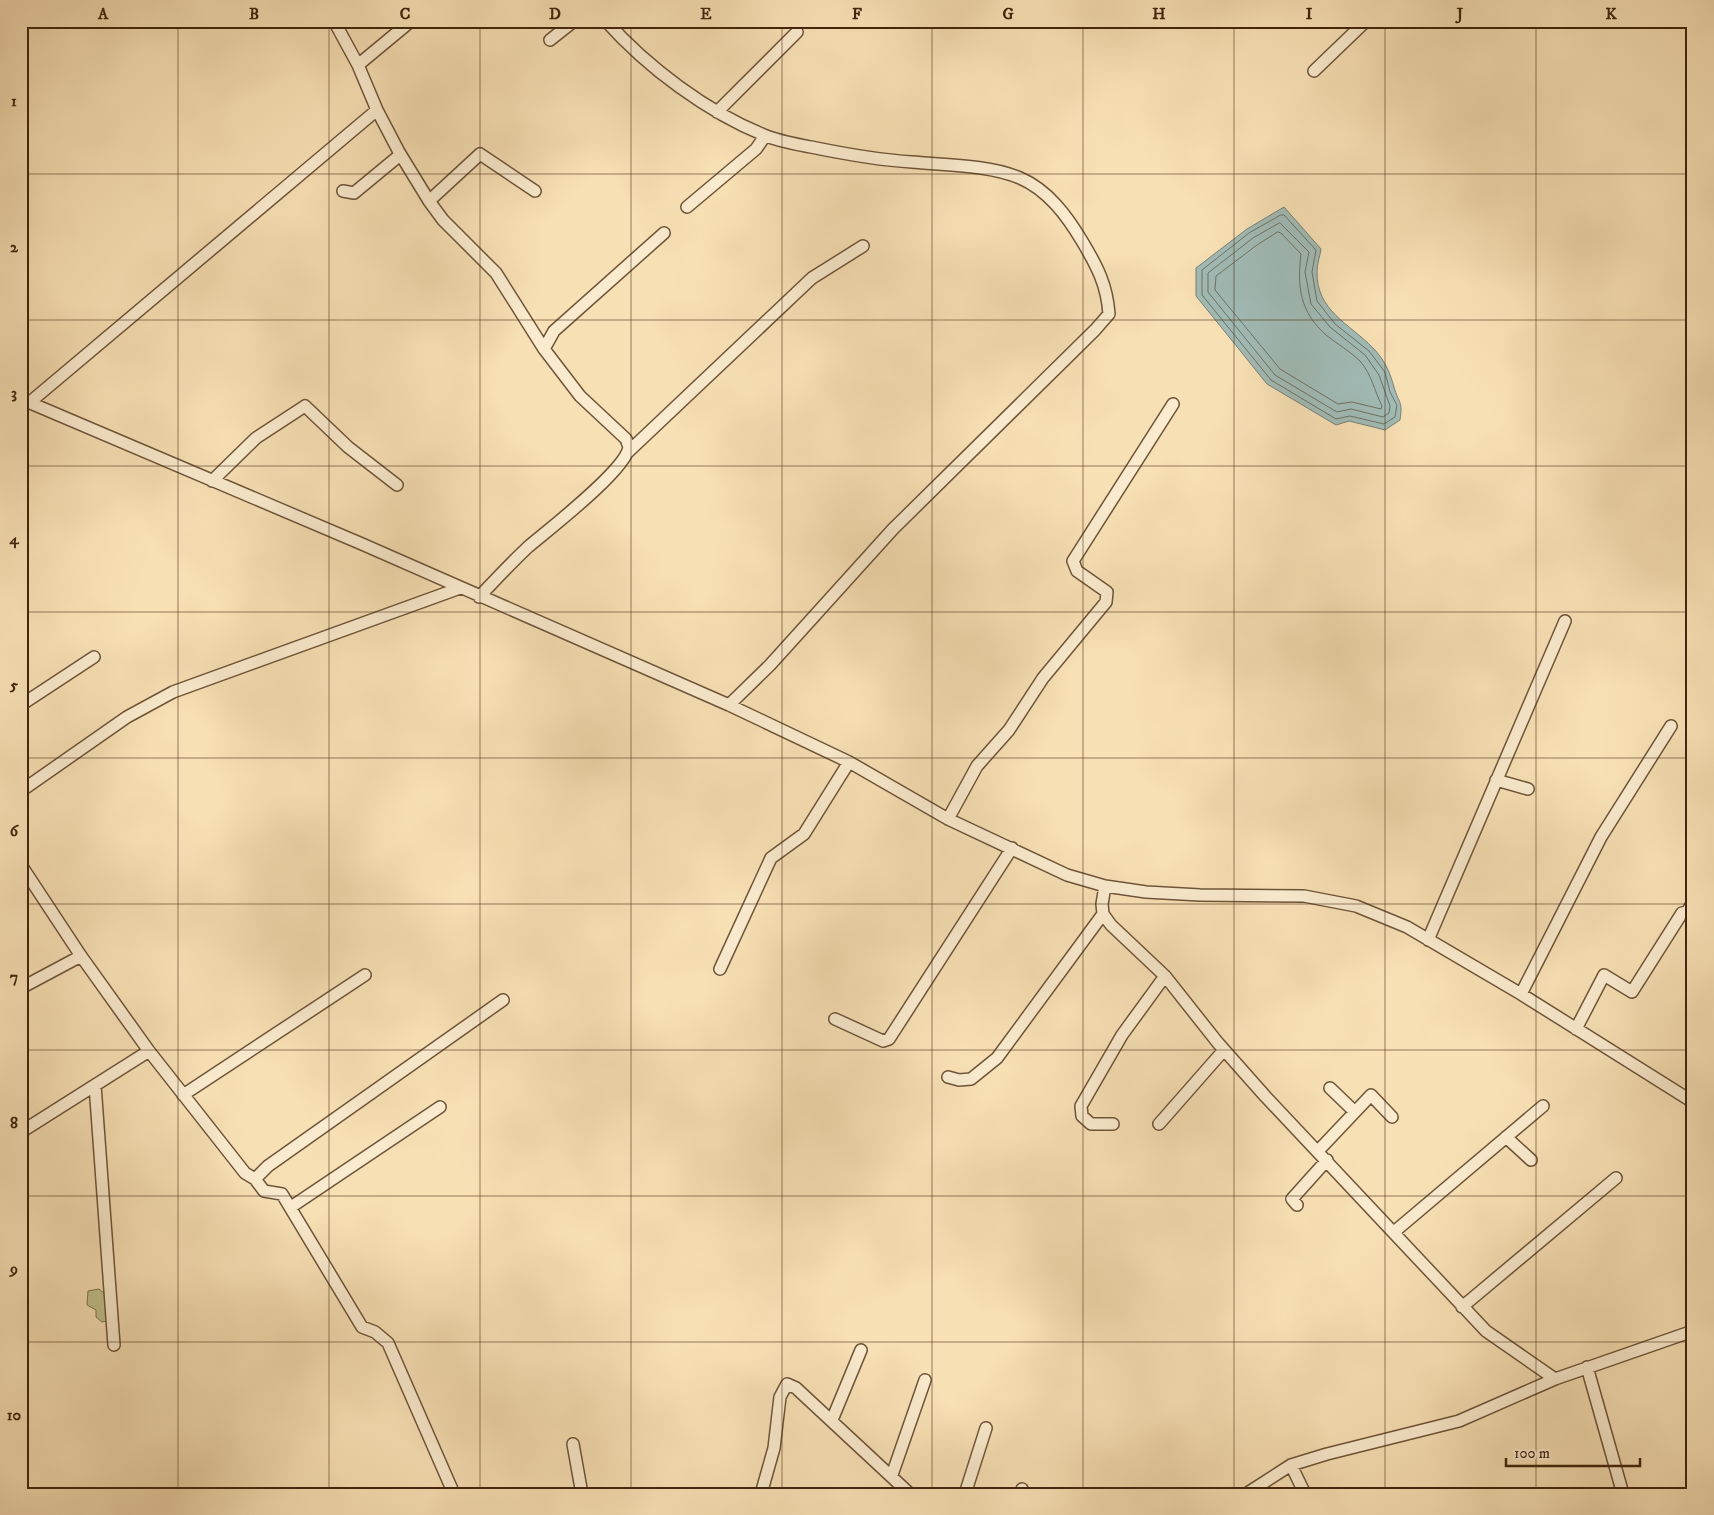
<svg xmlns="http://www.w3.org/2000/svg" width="1714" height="1515" viewBox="0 0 1714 1515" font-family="'IM FELL DW Pica',serif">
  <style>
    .green { fill: #c0c18b; stroke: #80734c }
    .water { fill: #a0bbb6; stroke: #7a7f73 }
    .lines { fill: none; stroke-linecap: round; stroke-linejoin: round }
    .shore { stroke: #707062; stroke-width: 1 }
    .minor-casing { stroke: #6e5438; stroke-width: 14 }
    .minor { stroke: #faebce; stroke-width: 11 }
    .grid { fill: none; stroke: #41250e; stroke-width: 1; stroke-opacity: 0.55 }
    .neatline { fill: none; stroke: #41250e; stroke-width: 2 }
    .grid-label { font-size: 16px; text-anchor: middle; font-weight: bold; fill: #41250e }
  </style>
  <rect width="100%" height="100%" fill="#f7e0b4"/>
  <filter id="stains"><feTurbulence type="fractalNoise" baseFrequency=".004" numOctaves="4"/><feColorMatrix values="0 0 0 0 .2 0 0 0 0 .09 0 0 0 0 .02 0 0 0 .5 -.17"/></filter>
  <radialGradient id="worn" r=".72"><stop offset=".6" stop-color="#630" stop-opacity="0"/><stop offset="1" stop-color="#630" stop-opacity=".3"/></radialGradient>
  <!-- green -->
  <path class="green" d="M 99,1289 L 105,1294 L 107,1321 L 102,1322 L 96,1317 L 96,1310 L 87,1305 L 88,1291 Z"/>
  <!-- water -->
  <path class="water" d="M 1284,207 L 1321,249 C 1320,256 1317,264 1317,271 C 1316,311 1349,323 1373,348 C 1384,359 1390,372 1394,387 C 1399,404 1403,401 1400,420 L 1385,430 L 1349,421 L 1336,425 L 1267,384 L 1196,296 L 1196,268 L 1247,229 Z"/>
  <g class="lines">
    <!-- shore -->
    <path class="shore" d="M 1281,215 L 1284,215 L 1316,250 L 1312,272 L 1317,301 L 1335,324 L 1369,351 L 1385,372 L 1390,392 L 1397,405 L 1395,417 L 1384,424 L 1350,416 L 1336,419 L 1271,380 L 1202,295 L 1202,270 L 1249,233 Z
      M 1280,223 L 1309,252 L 1305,272 L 1311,304 L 1330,327 L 1365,355 L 1379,375 L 1390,406 L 1389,413 L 1383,417 L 1351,409 L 1337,412 L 1275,375 L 1208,292 L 1208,273 L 1253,238 Z
      M 1278,232 L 1281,233 L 1301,254 C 1297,287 1300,312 1326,335 C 1337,344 1350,351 1360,361 C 1372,375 1374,390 1382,406 L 1381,409 L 1352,402 L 1338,404 L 1280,369 L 1215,290 L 1216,276 L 1257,245 Z"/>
    <defs>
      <path id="minor" d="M 334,21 L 358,65 L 377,110 L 399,152 L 429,201 L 443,220 L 496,273 L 544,349 L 580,396 L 626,439 L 629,447 C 626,470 548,530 528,547 C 511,563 495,580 479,597
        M 606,21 C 647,67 707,112 764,135 C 778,141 796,144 811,147 C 845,154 878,160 912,162 C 945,165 990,165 1020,178 C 1048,190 1067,216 1082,241 C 1097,266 1107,285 1109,314 L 1095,330 L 893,529 L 770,665 L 729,705
        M 1691,21 L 1693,23
        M 550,40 L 574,21
        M 358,65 L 411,21
        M 1314,71 L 1366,21
        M 717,112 L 797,32
        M 343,191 L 354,193 L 400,155
        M 429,201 L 480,154 L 535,191
        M 687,207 L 756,149 L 765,136
        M 544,349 L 554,331 L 664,233
        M 21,399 L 362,544 L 729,705 L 849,762 L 948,819 L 1067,875 L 1105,886 L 1146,892 L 1200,895 L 1304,896 L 1356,906 L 1407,927 L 1521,994 L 1693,1102
        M 29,403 L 377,110
        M 628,452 L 812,278 L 863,246
        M 212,481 L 256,438 L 305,406 L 348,447 L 397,485
        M 21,705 L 94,657
        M 1496,780 L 1528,789
        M 21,791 L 127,717 L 173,692 L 460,588
        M 948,819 L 977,766 L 1009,730 L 1043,678 L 1106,602 L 1107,592 L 1077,571 L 1073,561 L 1173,404
        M 21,865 L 81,956 L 149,1051 L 245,1173 L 255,1179 L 268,1166 L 503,1000
        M 1105,886 L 1102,904 L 1103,914 L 1111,925 L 1165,976 L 1218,1043 L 1265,1096 L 1486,1331 L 1555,1379
        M 1428,940 L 1565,621
        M 720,969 L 771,858 L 804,834 L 849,762
        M 21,988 L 81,956
        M 1521,994 L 1601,837 L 1671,726
        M 835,1019 L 883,1041 L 889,1039 L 1012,848
        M 1576,1029 L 1604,975 L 1632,992 L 1682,913 L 1687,912 L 1693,902
        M 948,1077 L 959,1080 L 971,1079 L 997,1058 L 1103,914
        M 95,1085 L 114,1345
        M 1330,1088 L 1355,1112
        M 183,1095 L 365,975
        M 1113,1124 L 1091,1124 L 1082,1116 L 1081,1106 L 1122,1035 L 1165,976
        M 1159,1124 L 1224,1050
        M 21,1132 L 149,1051
        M 1506,1137 L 1531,1160
        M 1318,1151 L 1371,1095 L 1392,1117
        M 255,1179 L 264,1191 L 282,1194 L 362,1327 L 375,1332 L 388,1343 L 454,1494
        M 1297,1205 L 1292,1199 L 1327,1160
        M 291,1207 L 440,1107
        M 1394,1232 L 1543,1106
        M 1462,1307 L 1616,1178
        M 1587,1367 L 1623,1494
        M 832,1420 L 861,1350
        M 573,1444 L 582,1494
        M 1291,1465 L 1305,1494
        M 892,1475 L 925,1380
        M 761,1494 L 774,1448 L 780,1397 L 787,1384 L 796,1388 L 910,1494
        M 965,1494 L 986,1428
        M 1021,1494 L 1022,1489
        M 1246,1494 L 1291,1465 L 1327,1454 L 1459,1421 L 1555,1379 L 1693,1331"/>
    </defs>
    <!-- minor casing -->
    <use href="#minor" class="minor-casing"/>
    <!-- minor -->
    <use href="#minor" class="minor"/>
  </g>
  <!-- grid -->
  <path class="grid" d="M 178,21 L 178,1494M 329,21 L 329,1494M 480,21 L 480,1494M 631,21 L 631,1494M 782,21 L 782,1494M 932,21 L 932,1494M 1083,21 L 1083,1494M 1234,21 L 1234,1494M 1385,21 L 1385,1494M 1536,21 L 1536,1494M 21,174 L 1693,174M 21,320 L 1693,320M 21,466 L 1693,466M 21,612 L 1693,612M 21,758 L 1693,758M 21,904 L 1693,904M 21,1050 L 1693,1050M 21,1196 L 1693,1196M 21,1342 L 1693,1342"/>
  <!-- margin -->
  <rect width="1714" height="1515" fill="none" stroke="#f7e0b4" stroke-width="55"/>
  <!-- scale -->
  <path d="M1506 1458v8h134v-8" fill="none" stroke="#41250e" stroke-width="2.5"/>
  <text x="1514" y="1458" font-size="15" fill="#41250e" stroke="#faebce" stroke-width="4" paint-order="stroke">100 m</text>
  <rect x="28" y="28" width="1658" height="1460" class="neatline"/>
  <g class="grid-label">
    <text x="103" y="19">A</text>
    <text x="254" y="19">B</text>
    <text x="405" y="19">C</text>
    <text x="555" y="19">D</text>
    <text x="706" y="19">E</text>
    <text x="857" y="19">F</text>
    <text x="1008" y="19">G</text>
    <text x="1159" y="19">H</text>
    <text x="1309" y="19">I</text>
    <text x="1460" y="19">J</text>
    <text x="1611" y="19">K</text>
    <text x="14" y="106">1</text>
    <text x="14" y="252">2</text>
    <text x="14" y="398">3</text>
    <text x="14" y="544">4</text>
    <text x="14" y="690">5</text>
    <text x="14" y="836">6</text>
    <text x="14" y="982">7</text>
    <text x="14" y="1128">8</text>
    <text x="14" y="1274">9</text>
    <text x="14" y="1420">10</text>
  </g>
  <rect width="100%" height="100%" filter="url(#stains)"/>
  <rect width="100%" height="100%" fill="url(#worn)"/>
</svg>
